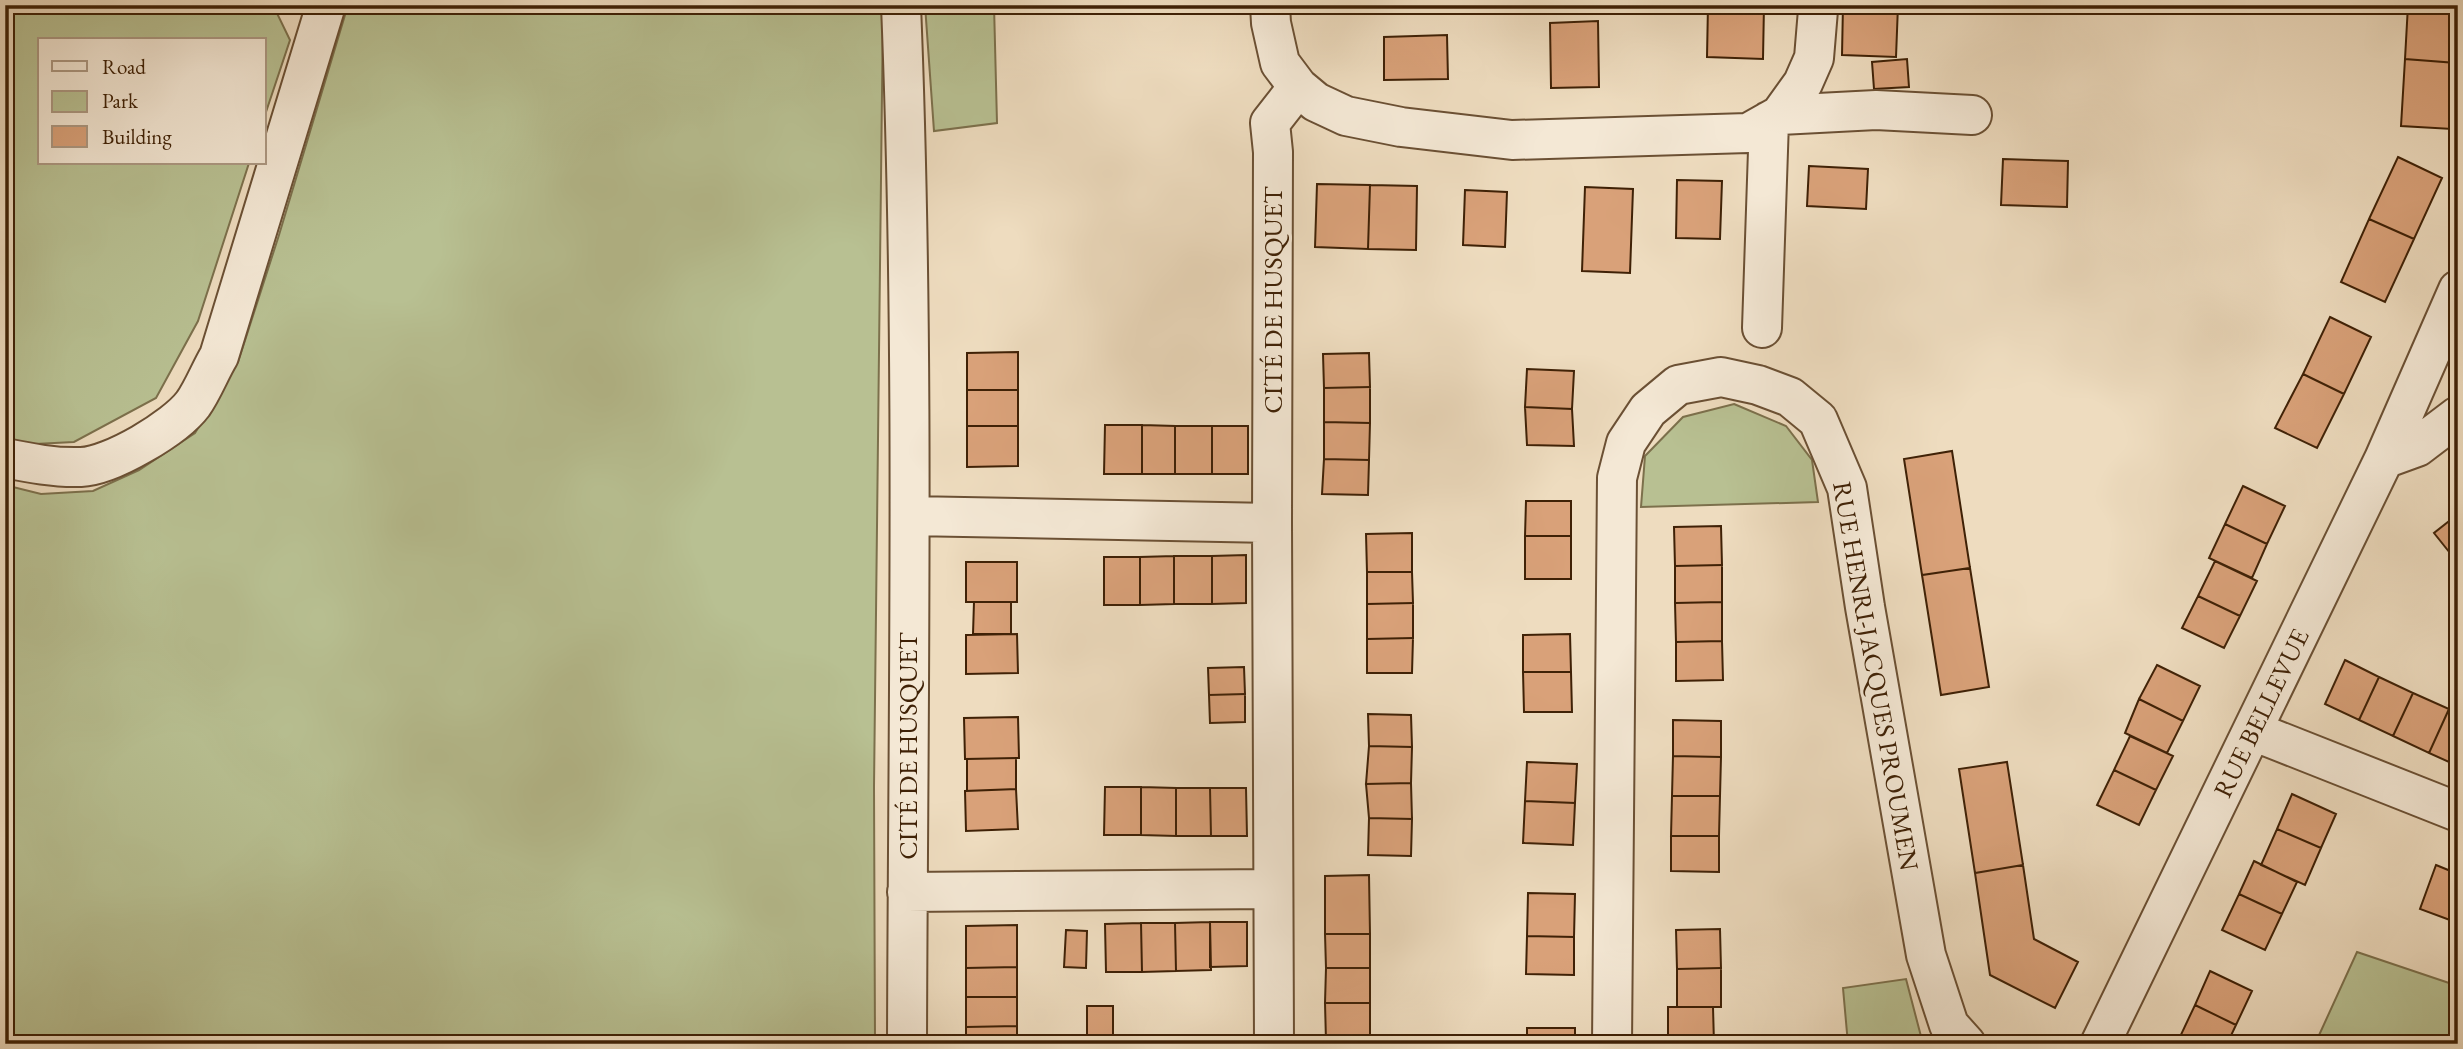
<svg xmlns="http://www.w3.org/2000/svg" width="2463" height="1049" viewBox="0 0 2463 1049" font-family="'EB Garamond',serif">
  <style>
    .green { fill: #b8c092; stroke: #7c704c; stroke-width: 2 }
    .building { fill: #d9a179; stroke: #3f2106; stroke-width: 2 }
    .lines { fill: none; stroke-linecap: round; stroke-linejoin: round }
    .minor-casing { stroke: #6b5034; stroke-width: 42 }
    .minor { stroke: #f4e8d5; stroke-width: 38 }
    .labels { text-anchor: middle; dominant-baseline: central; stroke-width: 6; stroke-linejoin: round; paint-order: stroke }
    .street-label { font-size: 26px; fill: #3f2106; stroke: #f4e8d5 }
  </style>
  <rect width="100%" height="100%" fill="#eedcbf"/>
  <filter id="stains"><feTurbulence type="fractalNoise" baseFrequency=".00286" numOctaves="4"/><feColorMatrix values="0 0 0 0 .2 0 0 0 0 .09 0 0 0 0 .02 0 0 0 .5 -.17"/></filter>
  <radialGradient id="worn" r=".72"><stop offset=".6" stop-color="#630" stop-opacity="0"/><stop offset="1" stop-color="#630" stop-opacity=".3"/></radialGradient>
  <!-- green -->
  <path class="green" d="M 5,5 L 273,5 L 290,40 L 264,118 L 264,40 L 40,40 L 40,163 L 249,163 L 198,321 L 156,398 L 74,442 L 15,445 L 5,439 Z
    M 348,5 L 883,5 L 874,787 L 875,1044 L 5,1044 L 5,485 L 41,494 L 93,491 L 139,470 L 195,433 L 238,362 L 279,235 Z
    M 925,5 L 994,5 L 997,123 L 934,131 Z
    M 1734,404 L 1786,426 L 1812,460 L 1818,502 L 1641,507 L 1645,456 L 1683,417 Z
    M 2357,952 L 2458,986 L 2458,1044 L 2315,1044 Z
    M 1906,979 L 1923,1044 L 1848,1044 L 1843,988 Z"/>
  <!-- building -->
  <path class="building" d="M 1708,5 L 1764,5 L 1763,59 L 1707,57 Z
    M 1843,5 L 1898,5 L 1896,57 L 1842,55 Z
    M 2408,5 L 2458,5 L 2456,63 L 2405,59 Z
    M 1598,21 L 1599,87 L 1551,88 L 1550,23 Z
    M 1447,35 L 1448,79 L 1384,80 L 1384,37 Z
    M 1907,59 L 1909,87 L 1874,89 L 1872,62 Z
    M 2405,59 L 2456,63 L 2452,129 L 2401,126 Z
    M 2398,157 L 2442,178 L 2414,239 L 2369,219 Z
    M 2003,159 L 2068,161 L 2067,207 L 2001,205 Z
    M 1809,166 L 1868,169 L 1866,209 L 1807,206 Z
    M 1677,180 L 1722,181 L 1720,239 L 1676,238 Z
    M 1317,184 L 1370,185 L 1368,249 L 1315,247 Z
    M 1370,185 L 1417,186 L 1416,250 L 1368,249 Z
    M 1585,187 L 1633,189 L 1630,273 L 1582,271 Z
    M 1465,190 L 1507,192 L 1505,247 L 1463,245 Z
    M 2369,219 L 2414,239 L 2385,302 L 2341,282 Z
    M 2330,317 L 2371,337 L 2344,394 L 2303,374 Z
    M 1018,352 L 1018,390 L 967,390 L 967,353 Z
    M 1369,353 L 1370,387 L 1324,388 L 1323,354 Z
    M 1527,369 L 1574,371 L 1572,409 L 1525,407 Z
    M 2303,374 L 2344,394 L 2317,448 L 2275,428 Z
    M 1370,387 L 1370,423 L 1324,422 L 1324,388 Z
    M 967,390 L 1018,390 L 1018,426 L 967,426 Z
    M 1525,407 L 1572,409 L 1574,446 L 1527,445 Z
    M 1324,422 L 1370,423 L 1369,460 L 1324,459 Z
    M 1105,425 L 1142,425 L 1142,474 L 1104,474 Z
    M 1142,425 L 1175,426 L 1175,474 L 1142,474 Z
    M 967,426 L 1018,426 L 1018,466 L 967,467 Z
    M 1175,426 L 1212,426 L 1212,474 L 1175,474 Z
    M 1212,426 L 1248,426 L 1248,474 L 1212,474 Z
    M 1952,451 L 1970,568 L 1922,575 L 1904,459 Z
    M 1324,459 L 1369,460 L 1368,495 L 1322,494 Z
    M 2243,486 L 2285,506 L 2267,544 L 2225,524 Z
    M 1526,501 L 1571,501 L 1571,536 L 1525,536 Z
    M 2458,514 L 2458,563 L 2434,533 Z
    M 2225,524 L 2267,544 L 2252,578 L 2209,558 Z
    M 1721,526 L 1722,565 L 1675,566 L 1674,527 Z
    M 1412,533 L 1412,572 L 1367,572 L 1366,534 Z
    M 1525,536 L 1571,536 L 1571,579 L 1525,579 Z
    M 1246,555 L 1246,603 L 1212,604 L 1212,556 Z
    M 1174,556 L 1174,604 L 1140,605 L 1140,557 Z
    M 1174,556 L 1212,556 L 1212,604 L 1174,604 Z
    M 1104,557 L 1140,557 L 1140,605 L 1104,605 Z
    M 2215,561 L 2257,581 L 2240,616 L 2198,596 Z
    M 966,562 L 1017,562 L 1017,602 L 966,602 Z
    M 1722,565 L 1722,602 L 1675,603 L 1675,566 Z
    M 1970,568 L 1989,687 L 1941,695 L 1922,575 Z
    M 1367,572 L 1412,572 L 1413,603 L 1367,604 Z
    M 2198,596 L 2240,616 L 2224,648 L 2182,628 Z
    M 974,602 L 1011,602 L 1011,634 L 973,634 Z
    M 1722,602 L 1722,641 L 1676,642 L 1675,603 Z
    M 1413,603 L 1413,638 L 1367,639 L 1367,604 Z
    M 1017,634 L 1018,673 L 966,674 L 966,635 Z
    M 1570,634 L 1571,672 L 1523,672 L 1523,635 Z
    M 1413,638 L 1412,673 L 1367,673 L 1367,639 Z
    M 1722,641 L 1723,680 L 1676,681 L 1676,642 Z
    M 2345,660 L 2379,677 L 2359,720 L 2325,704 Z
    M 2157,665 L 2200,686 L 2183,721 L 2139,699 Z
    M 1244,667 L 1245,694 L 1209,695 L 1208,668 Z
    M 1523,672 L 1571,672 L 1572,712 L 1524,712 Z
    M 2379,677 L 2413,693 L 2393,736 L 2359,720 Z
    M 2413,693 L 2449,709 L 2429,753 L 2393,736 Z
    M 1245,694 L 1245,722 L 1210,723 L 1209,695 Z
    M 2139,699 L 2183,721 L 2167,753 L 2125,733 Z
    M 2449,709 L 2458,714 L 2458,766 L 2429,753 Z
    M 1368,714 L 1411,715 L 1412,747 L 1369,746 Z
    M 1018,717 L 1019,758 L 965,759 L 964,718 Z
    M 1673,720 L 1721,721 L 1721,757 L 1673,756 Z
    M 2130,736 L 2173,756 L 2156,790 L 2114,770 Z
    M 1369,746 L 1412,747 L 1411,783 L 1366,784 Z
    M 1673,756 L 1721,757 L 1720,796 L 1672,796 Z
    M 1016,758 L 1016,789 L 967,791 L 967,759 Z
    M 1527,762 L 1577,764 L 1575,803 L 1525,801 Z
    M 2007,762 L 2023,865 L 1975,873 L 1959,769 Z
    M 2114,770 L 2156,790 L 2139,825 L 2097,805 Z
    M 1411,783 L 1412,819 L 1369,818 L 1366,784 Z
    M 1105,787 L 1141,787 L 1141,835 L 1104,835 Z
    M 1141,787 L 1176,788 L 1176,836 L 1141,835 Z
    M 1176,788 L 1210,788 L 1211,836 L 1176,836 Z
    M 1210,788 L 1246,788 L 1247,836 L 1211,836 Z
    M 1016,789 L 1018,829 L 966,831 L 965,791 Z
    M 2292,794 L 2336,814 L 2321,848 L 2277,829 Z
    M 1672,796 L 1720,796 L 1719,836 L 1671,836 Z
    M 1525,801 L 1575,803 L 1573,845 L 1523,843 Z
    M 1369,818 L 1412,819 L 1411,856 L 1368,855 Z
    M 2277,829 L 2321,848 L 2305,885 L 2261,865 Z
    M 1671,836 L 1719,836 L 1719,872 L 1671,871 Z
    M 2254,861 L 2297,882 L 2282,914 L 2239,894 Z
    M 2023,865 L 2034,939 L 2078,962 L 2055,1008 L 1990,975 L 1975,873 Z
    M 2436,865 L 2458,874 L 2458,923 L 2420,909 Z
    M 1369,875 L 1370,934 L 1325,934 L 1325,876 Z
    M 1528,893 L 1575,894 L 1574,937 L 1527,936 Z
    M 2239,894 L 2282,914 L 2265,950 L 2222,930 Z
    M 1210,922 L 1211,970 L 1176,971 L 1175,923 Z
    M 1210,922 L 1247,922 L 1247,966 L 1210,967 Z
    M 1141,923 L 1142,972 L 1106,972 L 1105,924 Z
    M 1141,923 L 1175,923 L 1176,971 L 1142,972 Z
    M 1017,925 L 1017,967 L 966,968 L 966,926 Z
    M 1720,929 L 1721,968 L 1677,969 L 1676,930 Z
    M 1066,930 L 1087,931 L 1086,968 L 1064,967 Z
    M 1325,934 L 1370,934 L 1370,968 L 1326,968 Z
    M 1527,936 L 1574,937 L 1574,975 L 1526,974 Z
    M 1017,967 L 1017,997 L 966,997 L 966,968 Z
    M 1326,968 L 1370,968 L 1370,1003 L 1325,1003 Z
    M 1721,968 L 1721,1007 L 1677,1007 L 1677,969 Z
    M 2210,971 L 2252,991 L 2236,1025 L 2195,1005 Z
    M 966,997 L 1017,997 L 1017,1026 L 966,1027 Z
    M 1325,1003 L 1370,1003 L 1370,1041 L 1326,1041 Z
    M 2195,1005 L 2236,1025 L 2227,1044 L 2183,1044 L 2178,1041 Z
    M 1087,1006 L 1113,1006 L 1113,1044 L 1087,1044 Z
    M 1668,1007 L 1713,1007 L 1714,1044 L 1668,1044 Z
    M 1017,1026 L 1017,1044 L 966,1044 L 966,1027 Z
    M 1527,1028 L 1575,1028 L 1575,1044 L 1527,1044 Z"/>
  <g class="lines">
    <defs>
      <path id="minor" d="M 901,5 C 915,351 908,698 907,1044
        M 1270,5 L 1271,23 L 1280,63 L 1298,87 L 1316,102 L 1346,116 L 1401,127 L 1512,140 L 1748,133 L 1780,115 L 1803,83 L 1814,58 L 1818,10 L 1816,5
        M 1780,115 L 1876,110 L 1972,115
        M 1762,328 L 1769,121
        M 5,458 C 30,463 55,468 81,467 C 111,466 175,428 193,404 C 203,390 210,371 219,356 L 326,5
        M 2384,459 L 2458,290
        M 910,516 L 1272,523
        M 2253,731 L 2458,812
        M 907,892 L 1273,889
        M 1274,1044 L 1272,523 L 1273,152 L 1270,123 L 1298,87
        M 1612,1044 L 1617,478 L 1626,443 L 1648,410 L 1678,385 L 1721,377 L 1758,385 L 1790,397 L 1818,420 L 1847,488 L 1865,607 L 1926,955 L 1949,1025 L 1966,1044
        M 2100,1044 L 2384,459 L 2417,447 L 2458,416"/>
    </defs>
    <!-- minor casing -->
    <use href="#minor" class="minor-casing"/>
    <!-- minor -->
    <use href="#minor" class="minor"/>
  </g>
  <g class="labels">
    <!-- street labels -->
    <g class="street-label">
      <text transform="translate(1273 300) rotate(-90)">CITÉ DE HUSQUET</text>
      <text transform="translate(1876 676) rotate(80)">RUE HENRI-JACQUES PROUMEN</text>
      <text transform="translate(2261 713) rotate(-64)">RUE BELLEVUE</text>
      <text transform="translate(908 746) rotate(-90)">CITÉ DE HUSQUET</text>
    </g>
  </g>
  <!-- margin -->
  <rect width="2463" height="1049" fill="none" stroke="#eedcbf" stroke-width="28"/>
  <rect x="7" y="7" width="2449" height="1035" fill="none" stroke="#3f2106" stroke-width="3.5"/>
  <rect x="14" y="14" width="2435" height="1021" fill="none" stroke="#3f2106" stroke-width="2"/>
  <!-- legend -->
  <rect x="38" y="38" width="228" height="126" fill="#f4e8d5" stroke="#ac9882" stroke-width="2"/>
  <rect x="52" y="61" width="35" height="10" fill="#f4e8d5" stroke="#ac9882" stroke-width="2"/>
  <text x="102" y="74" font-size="21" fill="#3f2106">Road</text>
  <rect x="52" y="91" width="35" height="21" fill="#b8c092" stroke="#ac9882" stroke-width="2"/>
  <text x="102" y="108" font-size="21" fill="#3f2106">Park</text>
  <rect x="52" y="126" width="35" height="21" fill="#d9a179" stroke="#ac9882" stroke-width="2"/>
  <text x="102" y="144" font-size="21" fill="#3f2106">Building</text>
  <rect width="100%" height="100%" filter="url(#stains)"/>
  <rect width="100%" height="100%" fill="url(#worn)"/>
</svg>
